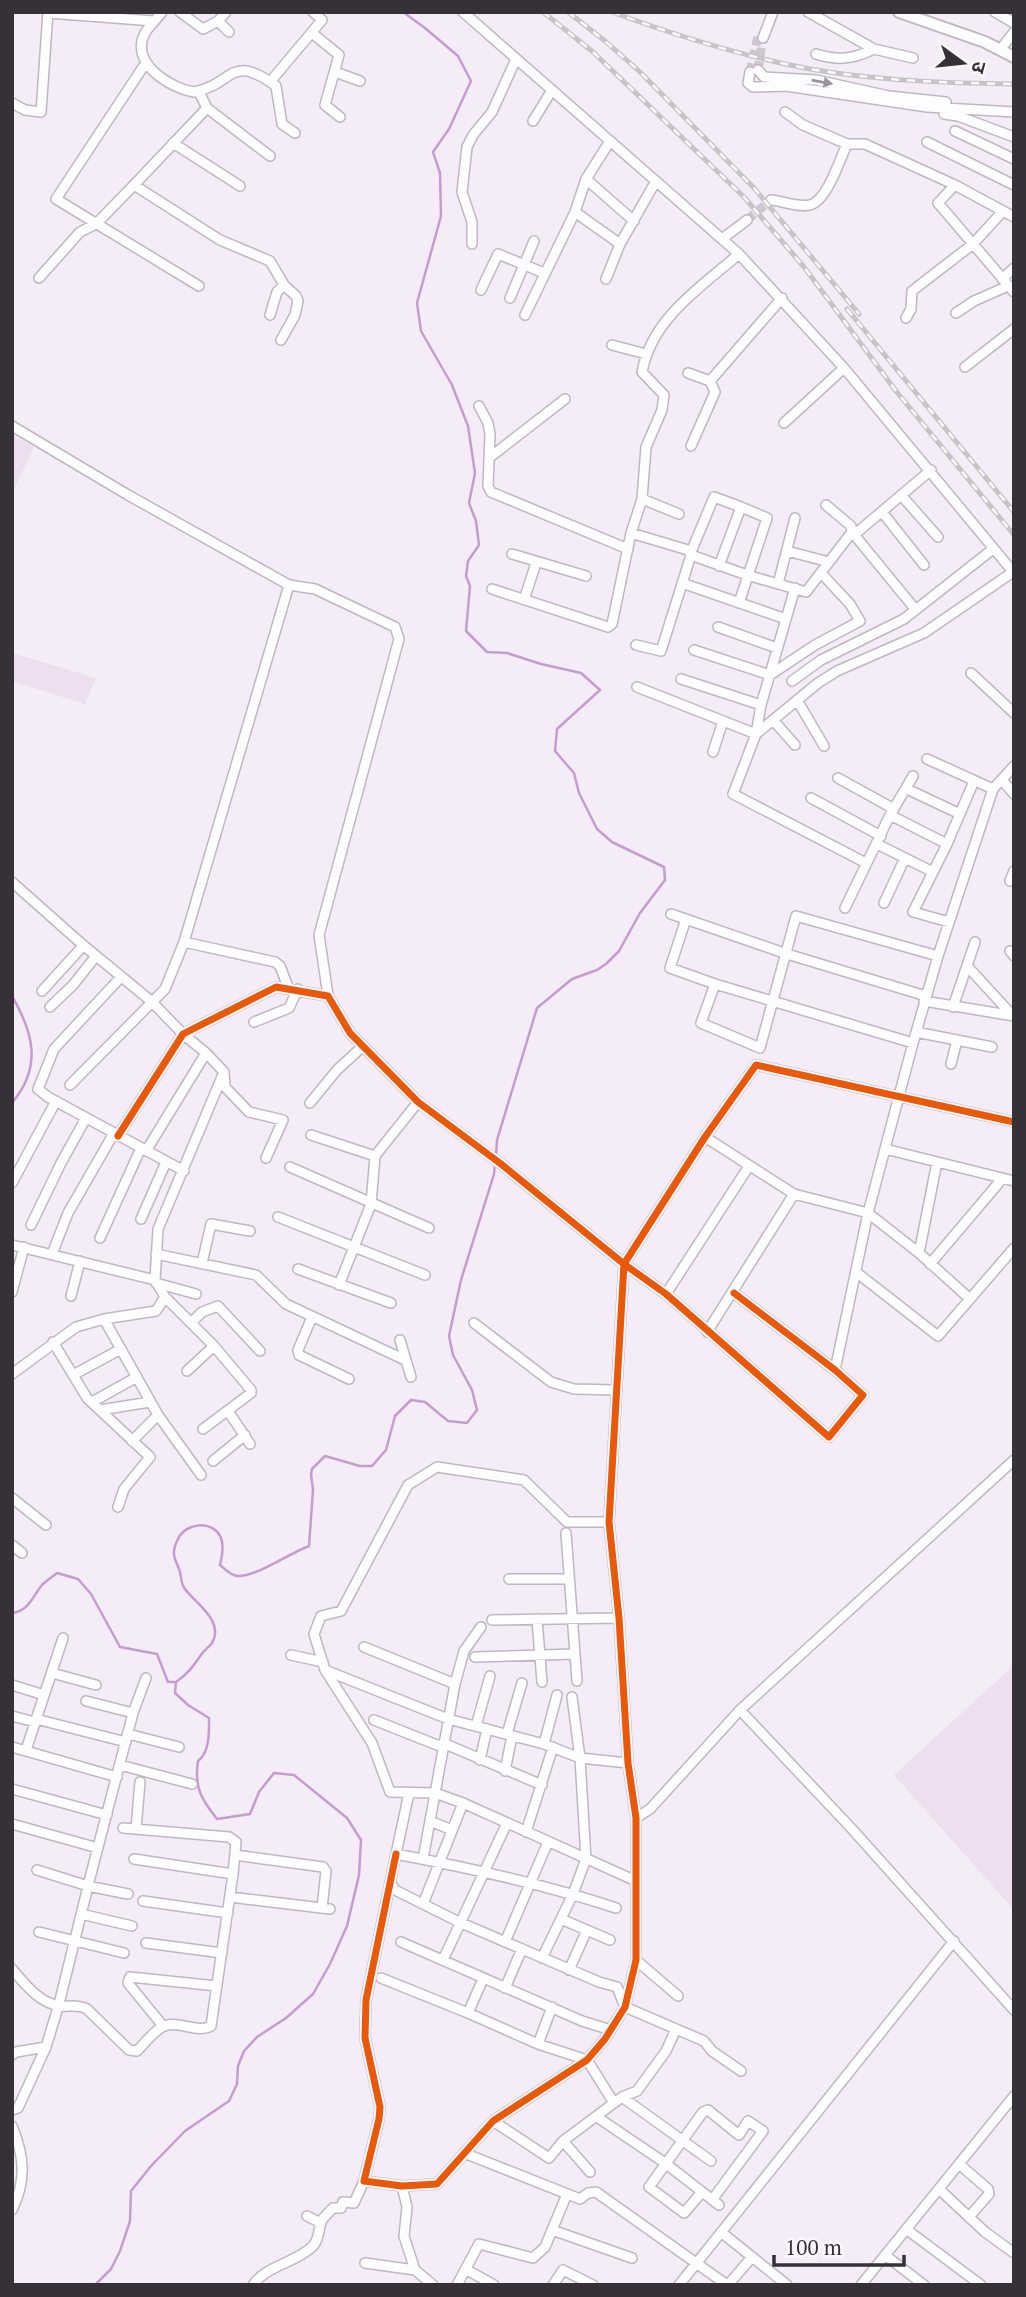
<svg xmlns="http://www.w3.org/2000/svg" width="1026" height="2297" viewBox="0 0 1026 2297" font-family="'PT Serif','Noto Sans Devanagari',serif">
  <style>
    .built { fill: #eddff0 }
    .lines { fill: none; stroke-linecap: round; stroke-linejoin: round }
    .stream { stroke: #c49dce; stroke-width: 2.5 }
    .minor-tunnel { stroke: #cec7d0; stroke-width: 9; stroke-dasharray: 9 4.5; stroke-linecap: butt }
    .minor-casing { stroke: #bfb8c0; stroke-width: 12 }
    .major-casing { stroke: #bfb8c0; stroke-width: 14 }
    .minor { stroke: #fdfcfe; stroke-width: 9 }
    .major { stroke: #fdfcfe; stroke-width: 10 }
    .rail-casing { stroke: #c6c4c6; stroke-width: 5 }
    .rail { stroke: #fcf9fd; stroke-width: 2.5; stroke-dasharray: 8; stroke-linecap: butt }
    .cycleway-casing { stroke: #fcf9fd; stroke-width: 11 }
    .cycleway { stroke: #e8590c; stroke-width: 7 }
    .oneway { fill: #9a969b }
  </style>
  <rect width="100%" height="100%" fill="#f4ecf6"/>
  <!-- built -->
  <path class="built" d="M 12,435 L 34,447 L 12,494 Z
    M 12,653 L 96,678 L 85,704 L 12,681 Z
    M 1014,1665 L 1014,1910 L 894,1775 Z"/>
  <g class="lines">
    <!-- stream -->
    <path class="stream" d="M 403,12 L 425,28 L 458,56 L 471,81 L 449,129 L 433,152 L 440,173 L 441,216 L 417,303 L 421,331 L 452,385 L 468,426 L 475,473 L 469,503 L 476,521 L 479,545 L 468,561 L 466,576 L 470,586 L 466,631 L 487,652 L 507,653 L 541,664 L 581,673 L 600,690 L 557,729 L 555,751 L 574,773 L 579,793 L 597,829 L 612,842 L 664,867 L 665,880 L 640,913 L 619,951 L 606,964 L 597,970 L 572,979 L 537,1008 L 497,1140 L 496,1157
      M 12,996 C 34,1034 42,1067 12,1103
      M 12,1613 C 29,1611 33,1596 42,1585 C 46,1581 52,1577 57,1573 L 78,1579 L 91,1594 L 120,1647 L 157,1654 L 168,1682 L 176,1682
      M 95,2285 L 111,2269 L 120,2251 L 130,2221 L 131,2191 L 151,2166 L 185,2131 L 229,2101 L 237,2084 L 238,2066 L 244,2051 L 257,2037 L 286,2018 L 313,1994 L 330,1964 L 347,1926 L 359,1875 L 361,1840 L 347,1818 L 294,1775 L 274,1773 L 259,1792 L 250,1814 L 217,1819 C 201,1799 194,1787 198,1761 C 210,1752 209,1732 209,1718 L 188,1705 L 175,1693 L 176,1682 C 188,1674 194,1665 201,1655 C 204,1650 209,1647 212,1643 C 225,1621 195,1603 185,1589 C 180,1583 182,1576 179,1569 C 174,1558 171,1552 178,1539 C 185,1523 213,1519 221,1538 C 224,1546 222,1557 220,1565 C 225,1569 231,1576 238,1576 C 258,1576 288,1554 309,1546 L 313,1490 L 311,1474 L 312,1469 L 325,1456 L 360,1466 L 372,1466 L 386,1450 L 395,1416 L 411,1400 L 425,1402 L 448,1421 L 467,1423 L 477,1410 L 472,1390 L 453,1355 L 449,1336 L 461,1280 L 494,1174 L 495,1163"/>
    <!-- minor-tunnel -->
    <path class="minor-tunnel" d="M 758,70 L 762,43
      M 750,72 L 758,36
      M 747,220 L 771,200"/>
    <defs>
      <path id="minor" d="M 162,12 C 157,19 149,26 145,33 C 129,63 170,88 194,92 C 235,84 229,52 276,86 L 282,124 L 295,133
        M 180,12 L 203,29 L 218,21 L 226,12
        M 463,12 L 739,254 L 844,368 L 1014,573
        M 808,12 L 874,49 L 913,58
        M 995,12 L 1014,23
        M 48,13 L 154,21
        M 218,21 L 229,32
        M 312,33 L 339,55 L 325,105 L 340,117
        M 763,38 L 773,12
        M 1000,50 L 1014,32
        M 816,54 C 838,61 854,59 874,49
        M 145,64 L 56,199 L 199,286
        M 758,70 L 764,77 L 816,80 L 889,96 L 946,102
        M 335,72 L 360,81
        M 750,72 L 748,83 L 753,87 L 786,86 L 927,107 L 1014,112
        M 270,82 L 322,20 L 313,12
        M 199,92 L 207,108 L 270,156
        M 12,103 L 25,110 L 41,112 L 48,12
        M 785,112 L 803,125 L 847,144 L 865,144 L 955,185 L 1014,217
        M 944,114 L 958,116 L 1014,137
        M 533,121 L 552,90
        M 955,131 L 1014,159
        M 927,142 L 1014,185
        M 173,143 L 240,186
        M 586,179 L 634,221
        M 134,185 L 220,240 L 270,261 L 284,285 L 296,296 L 298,301 L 295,315 L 281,340
        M 955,185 L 938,203 L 1014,292
        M 771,200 C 783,201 798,208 810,205 C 827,201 840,159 847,144
        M 575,212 L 620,244
        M 722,239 L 747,220
        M 472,244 L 472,222 L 462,192 L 467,147 L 473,135 L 492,112 L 516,59
        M 39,278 L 80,232 L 96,224 L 134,185 L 207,108
        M 606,279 L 620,244 L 656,181
        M 1002,279 L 1014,268
        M 481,290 L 498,254 L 544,273
        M 510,298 L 534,241
        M 956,313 L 974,301 L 1008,286
        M 270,315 L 277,292 L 284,285
        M 525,315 L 575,212 L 586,179 L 610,141
        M 906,318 L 911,309 L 912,291 L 973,244 L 1003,211
        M 612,345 L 646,354
        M 965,367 L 1014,329
        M 688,373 L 710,381
        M 479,406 L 488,423 L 490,434 L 488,486 L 491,492 L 628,549
        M 784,423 L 844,368
        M 12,426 L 128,495 L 289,585 L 184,942 L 165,989 L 70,1085
        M 691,446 L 715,392 L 710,381 L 782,298
        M 489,458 L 565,399
        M 901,495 L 938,537
        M 642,499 L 679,514
        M 826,505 L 851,526 L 852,532 L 915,609
        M 882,512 L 924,565
        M 631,533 L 688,550 L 691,555 L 747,575 L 806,592 L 852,532
        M 854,535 L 931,470
        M 787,551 L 829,562
        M 691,552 L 714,497 L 741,507
        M 512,554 L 586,576
        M 719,566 L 741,507 L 767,518 L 739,603
        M 682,583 L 786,619
        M 778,584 L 795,518
        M 289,585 L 315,589 L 395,627 L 399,639 L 319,935 L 328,995
        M 795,588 L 761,705 L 756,734 L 733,794 L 866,863
        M 492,589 L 608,627 L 612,624 L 631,533 L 642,499 L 646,447 L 662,410 L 664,395 L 642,372 C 652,318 700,288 739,254
        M 524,600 L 536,563
        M 718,627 L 777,648
        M 636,645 L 661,651 L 691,555
        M 694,650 L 770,675 L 815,645 L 860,621 L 850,604 L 821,573
        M 971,673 L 1014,713
        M 681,679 L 761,705
        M 792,681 L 821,660 L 904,619 L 993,549
        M 637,687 L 756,734 L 818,683 L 837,671 L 924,633 L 1013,572
        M 797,700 L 824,746
        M 773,720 L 795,745
        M 713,752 L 723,721
        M 927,759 L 993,789
        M 838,778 L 894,809
        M 1002,780 L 1014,794
        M 907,789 L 960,814
        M 811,798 L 881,836
        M 890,815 L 947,844
        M 877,844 L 933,872
        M 1010,881 L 1014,871
        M 12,882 L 83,945 L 151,1001 L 183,1034 L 206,1053 L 224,1072 L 225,1087 L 249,1112 L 283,1120 L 266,1158
        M 884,903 L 905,858
        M 845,908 L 890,815 L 913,776
        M 671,914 L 787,954 L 926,996
        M 686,919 L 670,968 L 715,984 L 913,1043
        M 949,922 L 913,912 L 947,844 L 974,781
        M 184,942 L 275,962 L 280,966 L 288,987
        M 1010,951 L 1014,956
        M 968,967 L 1013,1016
        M 121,977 L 54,1049 L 38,1089 L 48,1097 L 184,1171
        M 715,984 L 701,1023 L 760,1048 L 796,916 L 938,956
        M 42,991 L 83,946
        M 924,1001 L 1014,1016
        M 50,1007 L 73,985 L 96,956
        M 953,1007 L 975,942
        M 254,1022 L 289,1008 L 298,989
        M 916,1032 L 992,1047
        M 951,1064 L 957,1040
        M 310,1103 L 337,1070 L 363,1046
        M 311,1135 L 375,1156
        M 118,1136 L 183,1034 L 276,987 L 328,996 L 350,1033 L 418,1102 L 501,1164 L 624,1264 L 666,1294 L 829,1437 L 863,1395 L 835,1370 L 734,1293
        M 705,1137 L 794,1194 L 868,1213 L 919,1253 L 970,1299
        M 885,1149 L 1014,1181
        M 146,1151 L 206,1053
        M 290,1167 L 429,1228
        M 12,1183 L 56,1101
        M 278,1217 L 425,1275
        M 141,1219 L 166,1162
        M 31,1225 L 61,1163 L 86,1118
        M 100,1238 L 141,1148
        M 12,1245 L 155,1280
        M 919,1253 L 937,1162
        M 52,1254 L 68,1213 L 114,1133
        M 156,1254 L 256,1275 L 286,1304 L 405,1360
        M 202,1263 L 211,1224 L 250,1231
        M 930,1264 L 1002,1179
        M 298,1269 L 391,1303
        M 856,1272 L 938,1336 L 1014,1248
        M 156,1283 L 196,1294
        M 339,1285 L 371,1204 L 375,1156 L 418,1102
        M 12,1292 L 24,1247
        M 666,1294 L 749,1166
        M 71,1296 L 80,1261
        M 312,1317 L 298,1350 L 299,1355 L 349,1379
        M 104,1319 L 158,1415 L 201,1475
        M 192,1322 L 202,1312 L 218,1306 L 260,1351
        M 474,1323 L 551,1382 L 574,1389 L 617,1390
        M 707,1332 L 794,1194
        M 400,1340 L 411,1377
        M 53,1342 L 87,1398 L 150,1457 L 124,1489 L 118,1507
        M 835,1370 L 868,1213 L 913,1043 L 938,956 L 993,789 L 1014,766
        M 187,1371 L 214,1346
        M 12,1374 L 76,1327 L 104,1319 L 156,1311 L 165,1297
        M 73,1375 L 121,1349
        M 92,1402 L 137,1377
        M 100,1410 L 150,1402
        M 228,1411 L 250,1444
        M 203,1429 L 251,1393 L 251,1390 L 214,1346 L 165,1297 L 155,1280 L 158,1229 L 224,1072
        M 132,1441 L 158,1415
        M 213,1461 L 245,1435
        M 12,1498 L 46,1525
        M 609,1522 L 567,1522 L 524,1480 L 437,1467 L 408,1485 L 341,1611 L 321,1616 L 314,1634 L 325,1670 L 372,1743 L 390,1792 L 435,1793 L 463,1803 L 636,1881
        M 566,1533 L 577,1681
        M 12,1545 L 22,1553
        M 509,1579 L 569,1579
        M 537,1619 L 542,1682
        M 492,1620 L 619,1618
        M 364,1647 L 455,1684
        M 291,1655 L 323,1662
        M 475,1657 L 575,1654
        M 325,1670 L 448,1719 L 544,1744 L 580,1758 L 628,1763
        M 52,1673 L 96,1685
        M 12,1685 L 44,1695
        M 86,1701 L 133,1713
        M 740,1710 L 852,1829 L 1014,2010
        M 12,1716 L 35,1722
        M 36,1719 L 126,1742
        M 374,1720 L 442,1747
        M 476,1726 L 490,1676
        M 128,1734 L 179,1747
        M 507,1734 L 522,1683
        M 443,1743 L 542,1785
        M 544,1744 L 557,1695
        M 12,1747 L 117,1777
        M 26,1750 L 63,1638
        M 480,1760 L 487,1729
        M 120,1765 L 192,1784
        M 505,1771 L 512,1736
        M 12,1789 L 107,1815
        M 409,1793 L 396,1854 C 470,1868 544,1884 616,1908
        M 636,1818 L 650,1809 L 740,1710 L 1014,1460
        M 430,1821 L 452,1830
        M 12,1824 L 98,1848
        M 136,1829 L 140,1782
        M 526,1832 L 553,1747
        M 396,1854 L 366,2000 L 365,2038 L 380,2107 L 379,2119 L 364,2181 L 402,2186 L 437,2184 L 493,2121 L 587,2060 L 605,2039 L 625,2007 L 636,1960 L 636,1818 L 628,1763 L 619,1618 L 609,1522 L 624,1264 L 705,1137 L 756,1065 L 1014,1122
        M 235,1855 L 323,1867 L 326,1871 L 322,1908
        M 134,1859 L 233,1874
        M 423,1859 L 455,1684 L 464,1651 L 481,1627
        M 37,1870 L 88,1886 L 128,1894
        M 390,1882 L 395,1890 L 459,1922 L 599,1982 L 617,1987
        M 230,1897 L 330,1909
        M 425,1899 L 463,1803
        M 143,1901 L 228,1913
        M 81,1914 L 132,1926
        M 561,1919 L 610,1940
        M 39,1932 L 124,1953
        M 401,1942 L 582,2021 L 611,2030
        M 505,1942 L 548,1842
        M 146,1943 L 222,1953
        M 542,1958 L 573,1894 L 586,1859 L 580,1758 L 572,1697
        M 443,1960 L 507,1823
        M 636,1960 L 678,1996
        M 12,1969 C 25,1984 39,2003 60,2006 C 70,2007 78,2004 87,2009 L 129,2050 L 137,2051 C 145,2043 153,2032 162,2027 C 176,2019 197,2034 211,2026 L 233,1874 L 236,1842 L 229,1837 L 123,1828
        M 569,1970 L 587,1930
        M 381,1978 L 468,2013 L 538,2044 L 587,2060 L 614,2103
        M 617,1987 L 625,2007 L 704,2041 L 712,2051 L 741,2071
        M 505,1988 L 522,1949
        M 468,2013 L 483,1979
        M 163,2026 L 128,1983 L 130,1977 L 217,1986
        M 538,2044 L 552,2007
        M 12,2055 L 16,2052 L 46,2047
        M 622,2097 L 711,2161
        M 12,2110 L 18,2108 L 46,2047 L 59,2004 L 91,1874 L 133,1713 L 146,1678
        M 597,2117 L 665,2163 L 719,2205
        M 493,2121 L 549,2158 L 563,2141 L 622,2097 L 637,2091 L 666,2051 L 676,2029
        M 12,2126 C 24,2155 27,2180 12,2210
        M 563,2141 L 590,2172
        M 464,2153 L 580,2199 L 588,2193 L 596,2192 L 727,2285
        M 959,2164 L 988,2189 L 989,2194 L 969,2217
        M 402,2186 L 407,2207 L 404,2236 L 415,2270 L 433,2285
        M 939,2189 L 985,2232 L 1014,2253
        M 702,2192 L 684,2213 L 649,2187 L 703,2112 L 708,2110 L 739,2135 L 748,2121 L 763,2131 L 712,2200
        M 307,2216 L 321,2223
        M 906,2229 L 981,2285
        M 552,2230 L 632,2258
        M 721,2232 L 787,2285
        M 885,2255 L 924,2285
        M 365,2263 L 415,2270
        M 467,2270 L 494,2285
        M 253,2285 C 267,2265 296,2263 313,2246 C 320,2238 318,2229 322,2220 C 325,2216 330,2211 333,2208 L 341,2208 L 343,2202 L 354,2203 L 364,2181
        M 457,2285 L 479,2244 L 533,2258 L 545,2247 L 567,2194
        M 553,2285 L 563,2270 L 593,2285
        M 679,2285 L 954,1941
        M 728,2285 L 752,2257
        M 861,2285 L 1014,2096"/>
      <path id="major" d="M 899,12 L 985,42 L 1014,57"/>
    </defs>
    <!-- minor casing -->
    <use href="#minor" class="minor-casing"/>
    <!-- major casing -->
    <use href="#major" class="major-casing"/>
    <!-- minor -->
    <use href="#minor" class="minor"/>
    <!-- major -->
    <use href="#major" class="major"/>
    <defs>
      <path id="rail" d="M 543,12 L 593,52 L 744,197 L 804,267 L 896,391 L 1014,535
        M 568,12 L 605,41 L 640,72 L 754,188 L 859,314
        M 612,12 C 680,37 751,59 822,71 C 886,81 950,83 1014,84
        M 847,309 L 1014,512"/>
    </defs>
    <!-- rail casing -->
    <use href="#rail" class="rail-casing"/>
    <!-- rail -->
    <use href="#rail" class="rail"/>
    <defs>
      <path id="cycleway" d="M 118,1136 L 183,1034 L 276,987 L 328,996 L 350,1033 L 418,1102 L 501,1164 L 624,1264 L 666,1294 L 829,1437 L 863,1395 L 835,1370 L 734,1293
        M 396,1854 L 366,2000 L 365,2038 L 380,2107 L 379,2119 L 364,2181 L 402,2186 L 437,2184 L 493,2121 L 587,2060 L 605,2039 L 625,2007 L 636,1960 L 636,1818 L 628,1763 L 619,1618 L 609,1522 L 624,1264 L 705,1137 L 756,1065 L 1014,1122"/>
    </defs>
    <!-- cycleway casing -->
    <use href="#cycleway" class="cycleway-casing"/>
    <!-- cycleway -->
    <use href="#cycleway" class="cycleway"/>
  </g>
  <!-- one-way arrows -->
  <defs><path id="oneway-solid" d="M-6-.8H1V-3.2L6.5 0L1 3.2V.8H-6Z" transform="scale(1.75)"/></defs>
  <use class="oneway" href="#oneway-solid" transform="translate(822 82) rotate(10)"/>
  <!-- border -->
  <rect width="1026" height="2297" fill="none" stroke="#363138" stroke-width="28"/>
  <!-- north arrow -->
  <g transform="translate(963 63) rotate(105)" stroke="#fcf9fd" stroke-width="5" paint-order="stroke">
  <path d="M0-5L12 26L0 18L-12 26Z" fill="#363138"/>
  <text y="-10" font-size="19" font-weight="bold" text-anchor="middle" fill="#363138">उ</text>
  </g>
  <!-- scale -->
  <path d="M774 2255v10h130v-10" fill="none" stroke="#363138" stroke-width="3.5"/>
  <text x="785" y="2255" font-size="21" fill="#363138" stroke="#fcf9fd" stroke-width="5" paint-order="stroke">100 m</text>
</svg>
